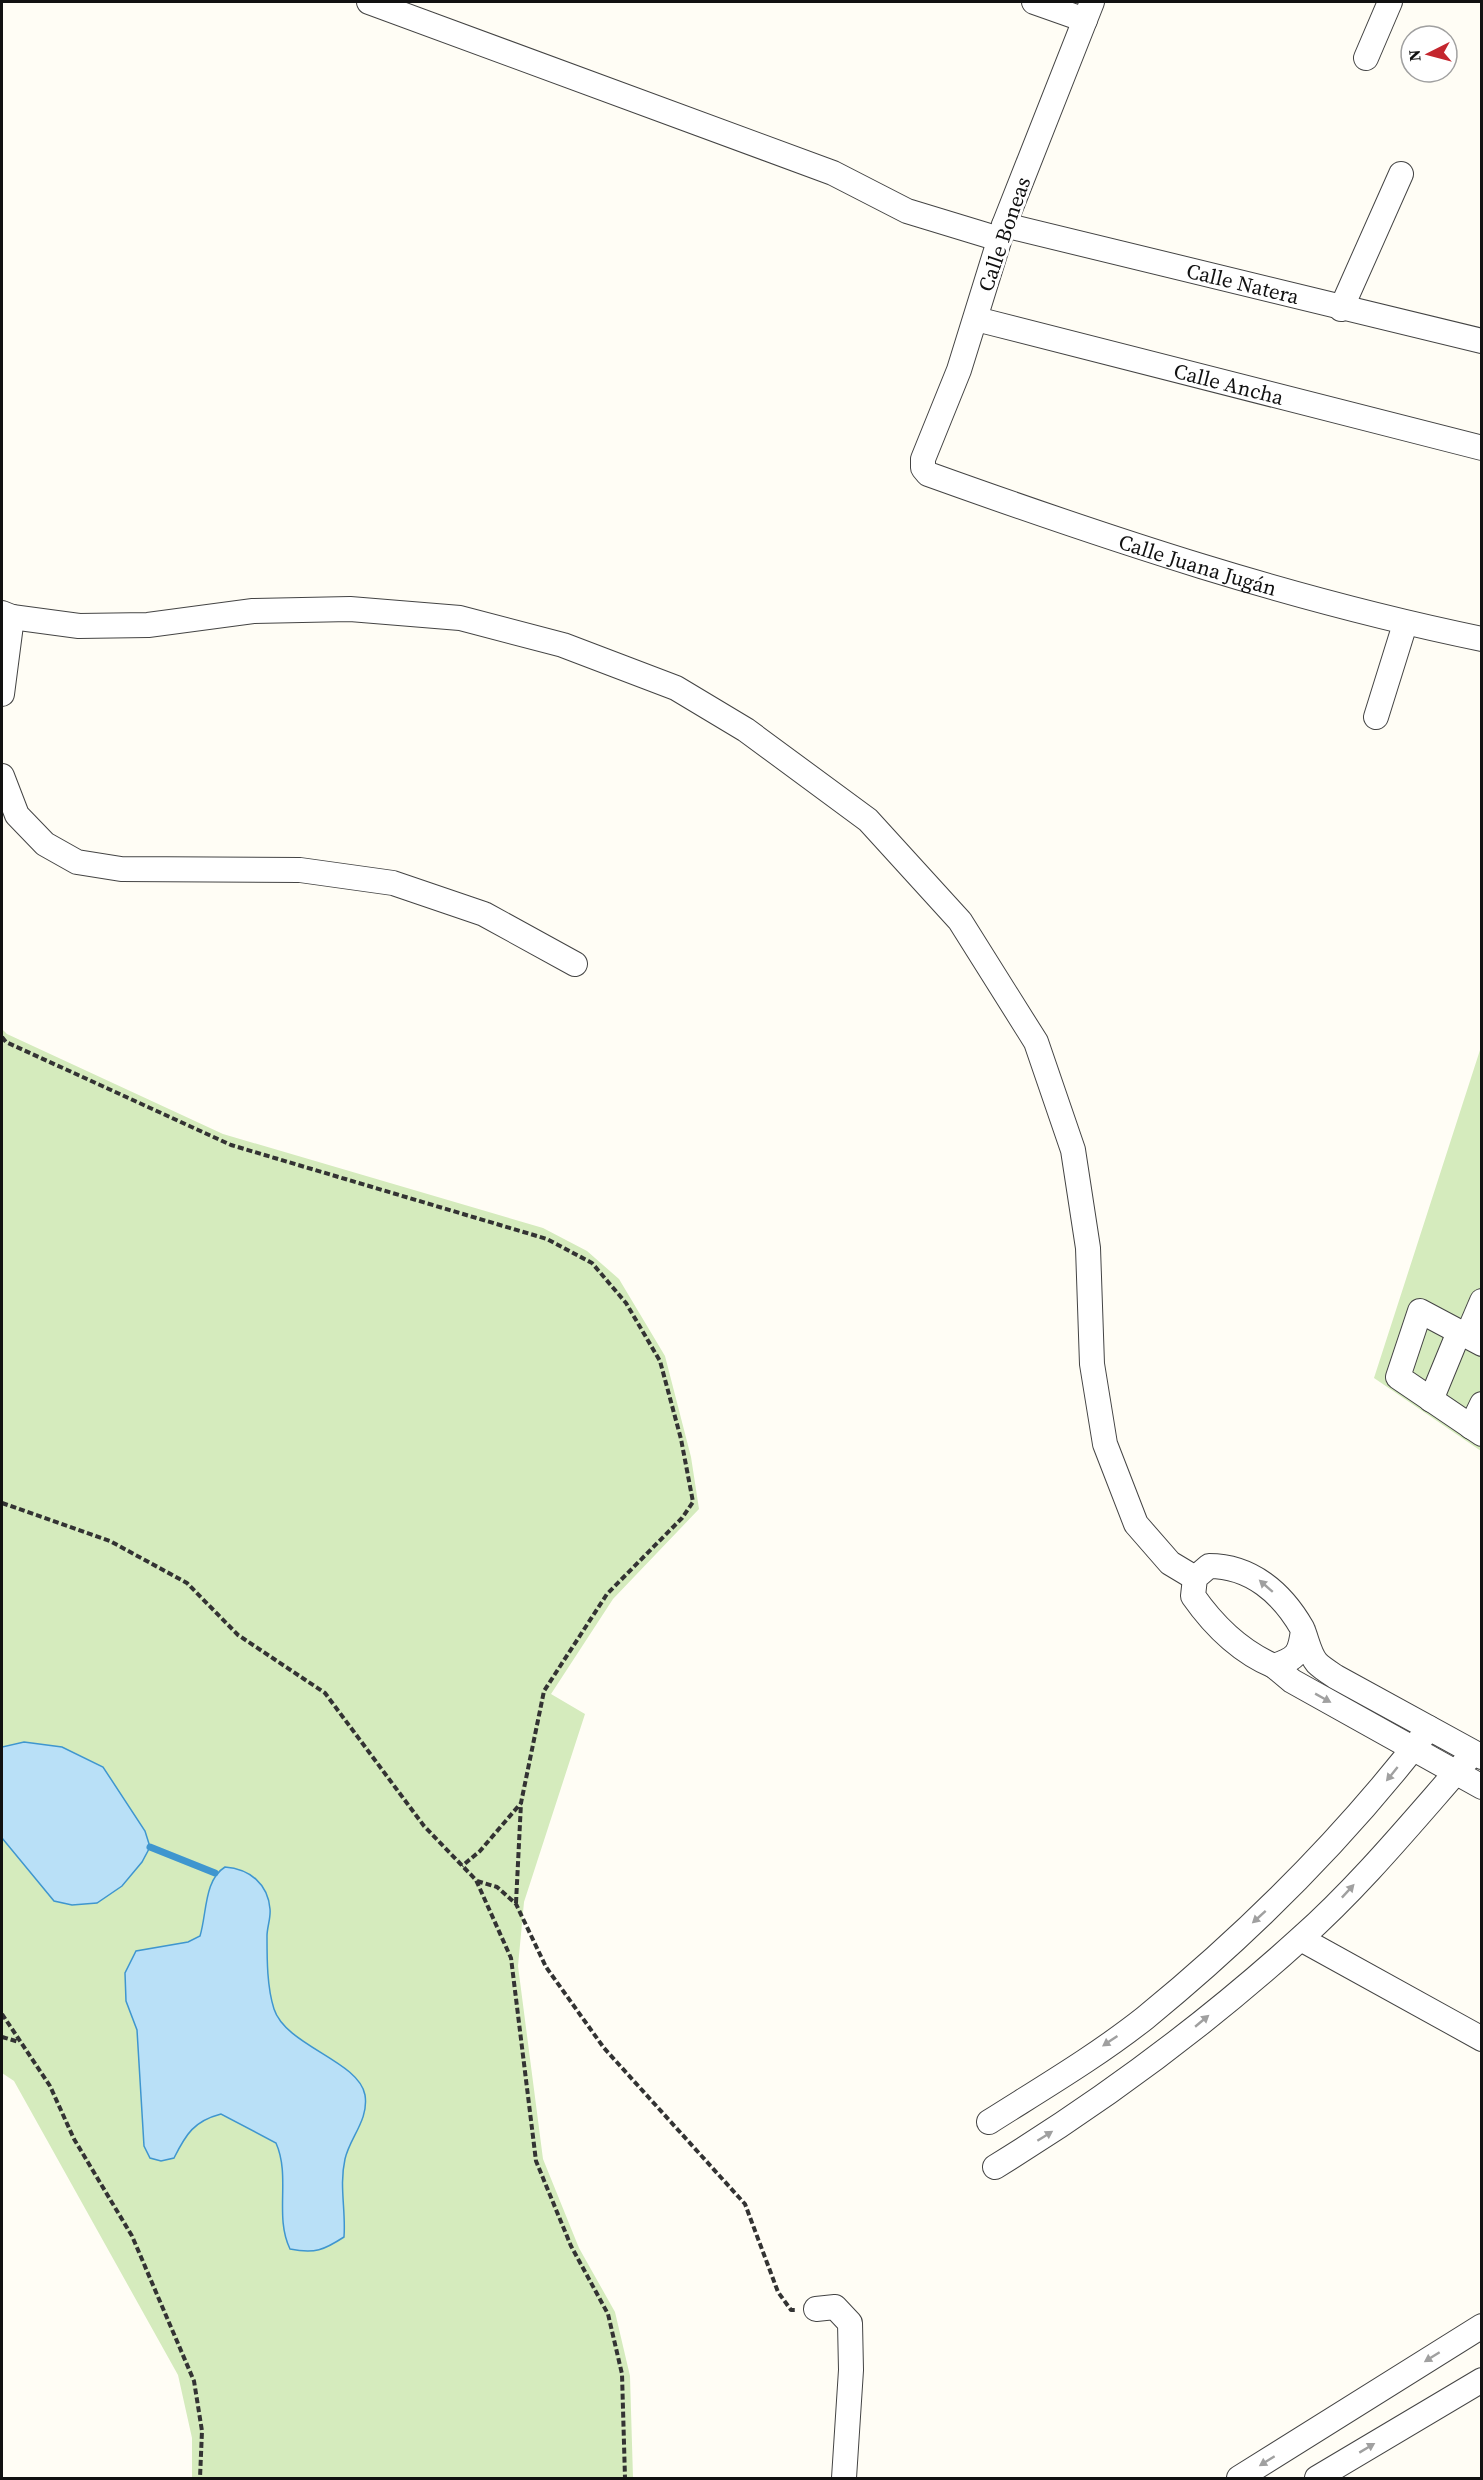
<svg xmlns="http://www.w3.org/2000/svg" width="1483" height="2480" viewBox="0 0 1483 2480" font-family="'Source Serif 4',serif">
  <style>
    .green { fill: #d5ebbd }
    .water { fill: #b9e0f7; stroke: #3f96cf; stroke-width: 1.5 }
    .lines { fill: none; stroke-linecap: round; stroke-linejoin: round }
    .stream { stroke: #3f96cf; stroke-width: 7 }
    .minor-casing { stroke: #444; stroke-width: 26 }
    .path { stroke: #333; stroke-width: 4; stroke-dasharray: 6 3; stroke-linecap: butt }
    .minor { stroke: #fff; stroke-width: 24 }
    .oneway { fill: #a0a0a0 }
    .labels { text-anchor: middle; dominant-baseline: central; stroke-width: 6; stroke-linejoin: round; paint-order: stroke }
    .street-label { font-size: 21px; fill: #111; stroke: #fff }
  </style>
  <rect width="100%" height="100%" fill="#fffdf5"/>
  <!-- green -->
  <path class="green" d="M 2,1029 L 7,1034 L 223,1134 L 543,1228 L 587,1251 L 619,1279 L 665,1356 L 691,1457 L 699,1509 L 613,1599 L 551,1694 L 585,1714 L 524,1902 L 518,1966 L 543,2159 L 579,2248 L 615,2312 L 630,2376 L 633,2478 L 192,2478 L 192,2438 L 178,2375 L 14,2081 L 2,2073 Z
    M 1481,1047 L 1481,1451 L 1374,1378 Z"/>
  <!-- water -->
  <path class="water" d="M 24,1742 L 62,1747 L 103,1767 L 145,1831 L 150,1847 L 142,1862 L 122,1886 L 97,1903 L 72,1905 L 54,1901 L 2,1838 L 2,1747 Z
    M 225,1867 C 250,1869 268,1884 270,1909 C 271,1918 267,1927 267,1936 C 267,1960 267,1987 274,2009 C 286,2046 359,2061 365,2095 C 369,2120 350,2137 345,2159 C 339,2186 346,2210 344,2237 C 324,2250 315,2254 290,2249 C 274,2216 291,2177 276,2143 L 221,2114 C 194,2121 186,2134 174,2158 L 161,2161 L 150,2158 L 144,2146 L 137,2030 L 126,2001 L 125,1973 L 136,1951 L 188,1942 L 200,1936 C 207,1913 204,1880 225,1867 Z"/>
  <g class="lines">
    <!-- stream -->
    <path class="stream" d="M 150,1847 L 215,1873"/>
    <defs>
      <g id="minor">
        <path d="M 369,2 L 833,173 L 907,211 L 999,239"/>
        <path d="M 1034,2 L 1085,20"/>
        <path id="s1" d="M 1092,2 L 1004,225 L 959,370 L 923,459 L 923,468 L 928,474 C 1109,539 1292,600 1482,639"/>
        <path d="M 1366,58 L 1390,2"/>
        <path id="s2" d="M 1004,225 L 1482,341"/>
        <path d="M 1341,309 L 1401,174"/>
        <path id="s3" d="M 976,319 L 1482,448"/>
        <path d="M 2,613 L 12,617 L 79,626 L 148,625 L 253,611 L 350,609 L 460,618 L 563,645 L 676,688 L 746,730 L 868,820 L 960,921 L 1036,1042 L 1073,1150 L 1088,1248 L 1092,1364 L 1105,1444 L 1136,1524 L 1170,1563 L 1195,1578"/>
        <path d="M 2,694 L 12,617"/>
        <path d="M 1376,717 L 1405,624"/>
        <path d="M 2,776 L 17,815 L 45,844 L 77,862 L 121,869 L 300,870 L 393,883 L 484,914 L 575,964"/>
        <path d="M 1467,1336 L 1482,1301"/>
        <path d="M 1482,1344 L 1420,1311 L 1398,1377 L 1482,1434"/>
        <path d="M 1431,1400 L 1459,1332"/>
        <path d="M 1471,1427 L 1482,1404"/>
        <path d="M 1303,1630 C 1300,1654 1297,1658 1274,1666 C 1241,1652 1214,1626 1193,1596 L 1195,1578 L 1209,1566 C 1251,1566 1282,1593 1302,1628 C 1307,1639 1309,1654 1317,1663 C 1322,1668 1330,1673 1336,1677 L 1482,1757"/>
        <path d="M 1274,1666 L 1292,1681 L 1482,1787"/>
        <path d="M 1301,1939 L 1482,2039"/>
        <path d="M 989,2122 C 1041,2089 1097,2056 1145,2018 C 1249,1933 1347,1835 1429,1728"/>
        <path d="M 995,2167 C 1104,2100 1206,2024 1300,1939 C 1363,1883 1417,1816 1473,1753"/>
        <path d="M 816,2309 L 835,2307 L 850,2323 L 851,2370 L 844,2478"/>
        <path d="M 1239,2478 L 1482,2326"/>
        <path d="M 1317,2478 L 1482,2380"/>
      </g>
    </defs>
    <!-- minor casing -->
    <use href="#minor" class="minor-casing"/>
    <!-- path -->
    <path class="path" d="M 2,1037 L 6,1042 L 231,1145 L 547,1239 L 592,1263 L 626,1303 L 660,1361 L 681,1439 L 693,1502 L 682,1518 L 607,1594 L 544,1691 L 521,1803 L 480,1851 L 462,1866
      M 2,1503 L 110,1541 L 187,1583 L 238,1635 L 325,1693 L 424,1826 L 476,1880 L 511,1958 L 536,2161 L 571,2246 L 608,2314 L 622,2374 L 625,2478
      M 477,1881 L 497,1887 L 516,1904 L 546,1967 L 604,2048 L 745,2204 L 778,2292 L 791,2310 L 795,2310
      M 516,1903 L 521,1803
      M 2,2014 L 50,2086 L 74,2139 L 132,2236 L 194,2381 L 202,2431 L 200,2478
      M 2,2037 L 19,2042"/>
    <!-- minor -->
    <use href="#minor" class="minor"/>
  </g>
  <!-- one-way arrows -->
  <defs><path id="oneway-solid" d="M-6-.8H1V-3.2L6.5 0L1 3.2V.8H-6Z" transform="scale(1.5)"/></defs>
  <g class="oneway">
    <use href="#oneway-solid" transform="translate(1266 1586) rotate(-139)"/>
    <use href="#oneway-solid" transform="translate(1323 1698) rotate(29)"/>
    <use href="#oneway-solid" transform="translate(1392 1774) rotate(129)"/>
    <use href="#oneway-solid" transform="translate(1348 1891) rotate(-47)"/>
    <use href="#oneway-solid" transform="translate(1259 1917) rotate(138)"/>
    <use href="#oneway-solid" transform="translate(1202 2021) rotate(-40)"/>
    <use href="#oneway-solid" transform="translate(1110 2041) rotate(146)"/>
    <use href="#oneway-solid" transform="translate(1045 2136) rotate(-32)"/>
    <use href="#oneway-solid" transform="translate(1432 2357) rotate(148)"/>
    <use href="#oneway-solid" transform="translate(1367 2448) rotate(-31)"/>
    <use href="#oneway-solid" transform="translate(1267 2461) rotate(148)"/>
  </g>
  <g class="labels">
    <!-- street labels -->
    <g class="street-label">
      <text transform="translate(1004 234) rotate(-71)">Calle Boneas</text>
      <text stroke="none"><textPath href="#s2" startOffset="246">Calle Natera</textPath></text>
      <text stroke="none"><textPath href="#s3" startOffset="261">Calle Ancha</textPath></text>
      <text stroke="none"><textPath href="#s1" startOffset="789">Calle Juana Jugán</textPath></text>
    </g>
  </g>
  <!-- border -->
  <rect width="1483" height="2480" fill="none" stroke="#111111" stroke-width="6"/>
  <!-- north arrow -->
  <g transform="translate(1429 54) rotate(264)"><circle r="28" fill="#ffffff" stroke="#a0a0a0" stroke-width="1.5"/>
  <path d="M0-4.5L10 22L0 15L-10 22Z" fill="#c4262e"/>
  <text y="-9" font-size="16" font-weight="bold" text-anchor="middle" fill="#111111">N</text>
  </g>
</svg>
